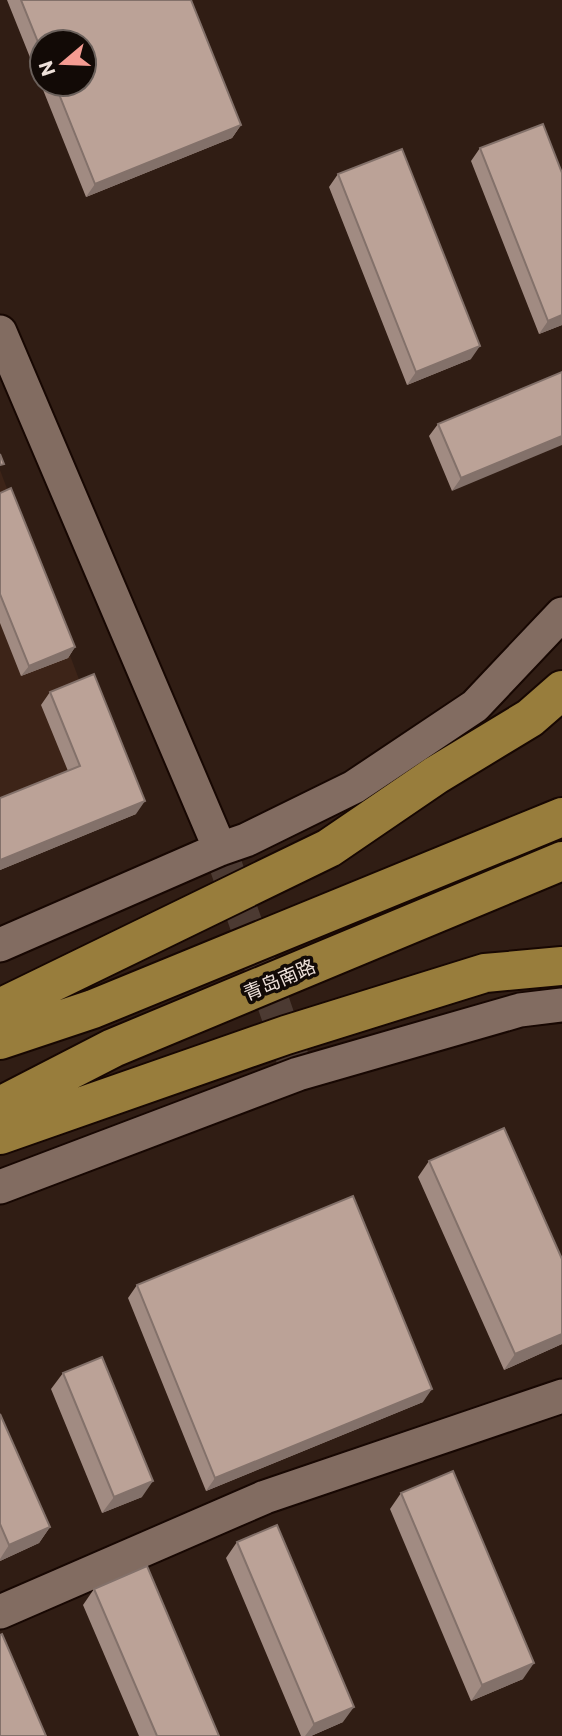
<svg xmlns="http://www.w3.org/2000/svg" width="562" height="1736" viewBox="0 0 562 1736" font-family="Commissioner,'Noto Sans SC',sans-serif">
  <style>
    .built { fill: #3d2418 }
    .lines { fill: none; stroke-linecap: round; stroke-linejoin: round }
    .minor-tunnel { stroke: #4c3a32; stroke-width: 33; stroke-dasharray: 33 17; stroke-linecap: butt }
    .minor-casing { stroke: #170702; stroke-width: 37 }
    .major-casing { stroke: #170702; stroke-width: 42 }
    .minor { stroke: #826c61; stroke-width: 33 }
    .major { stroke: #987d3c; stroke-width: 38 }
    .wall { fill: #a18b82; fill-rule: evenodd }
    .shaded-wall { fill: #83716a }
    .building { fill: #bba297; stroke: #83716a; stroke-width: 2 }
    .labels { text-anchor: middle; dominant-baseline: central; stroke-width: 7; stroke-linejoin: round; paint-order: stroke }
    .street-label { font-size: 19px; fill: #eee1da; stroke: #120a06 }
  </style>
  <rect width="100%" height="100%" fill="#301d14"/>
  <!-- built -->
  <path class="built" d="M 0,470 L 126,804 L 0,857 Z"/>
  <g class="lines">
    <!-- minor-tunnel -->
    <path class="minor-tunnel" d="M 220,849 L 298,1074"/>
    <defs>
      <path id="minor" d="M 0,332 L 220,849
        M 0,945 L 220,849 L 246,840 L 354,787 L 475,706 L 562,614
        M 0,1187 L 298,1074 L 520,1010 L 562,1005
        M 0,1612 L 265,1497 L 562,1396"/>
      <path id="major" d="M 0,1008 L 329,848 L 436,775 L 530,718 L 562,690
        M 0,1040 L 93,1009 L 562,817
        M 0,1106 L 113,1048 L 562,861
        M 0,1135 L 286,1035 L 485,973 L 562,966"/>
    </defs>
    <!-- minor casing -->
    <use href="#minor" class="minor-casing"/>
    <!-- major casing -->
    <use href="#major" class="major-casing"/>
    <!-- minor -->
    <use href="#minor" class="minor"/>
    <!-- major -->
    <use href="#major" class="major"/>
  </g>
  <!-- wall -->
  <path class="wall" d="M 7,0 L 191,0 L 241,125 L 232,138 L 86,197 ZM 42,42 L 84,84 L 42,84 Z
    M 480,148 L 562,325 L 539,334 L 471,161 Z
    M 338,174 L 471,359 L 407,385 L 329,187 Z
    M 562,372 L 452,491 L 429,436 L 438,424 Z
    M 0,493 L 75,647 L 68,658 L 21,676 L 0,623 Z
    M 50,692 L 136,814 L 0,870 L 0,798 L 68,771 L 41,705 Z
    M 429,1161 L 562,1259 L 562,1344 L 504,1370 L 418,1177 Z
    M 137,1285 L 423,1402 L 206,1491 L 128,1298 Z
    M 63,1373 L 142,1497 L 102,1513 L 51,1389 Z
    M 0,1414 L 50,1527 L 39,1543 L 0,1561 Z
    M 401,1493 L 523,1679 L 471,1701 L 390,1509 Z
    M 237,1542 L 343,1722 L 311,1736 L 301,1736 L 226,1558 Z
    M 94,1589 L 219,1736 L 139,1736 L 83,1605 Z"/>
  <!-- shaded-wall -->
  <path class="shaded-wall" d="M 241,125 L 232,138 L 86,197 L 95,184 Z
    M 562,315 L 562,325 L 539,334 L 548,321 Z
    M 480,346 L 471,359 L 407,385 L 416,372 Z
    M 562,436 L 562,445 L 452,491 L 461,478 Z
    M 75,647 L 68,658 L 21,676 L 29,666 Z
    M 145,801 L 136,814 L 0,870 L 0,860 Z
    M 562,1334 L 562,1344 L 504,1370 L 515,1354 Z
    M 432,1389 L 423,1402 L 206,1491 L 215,1478 Z
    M 153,1481 L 142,1497 L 102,1513 L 114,1497 Z
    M 50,1527 L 39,1543 L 0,1561 L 0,1559 L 9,1545 Z
    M 534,1663 L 523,1679 L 471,1701 L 482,1685 Z
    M 354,1707 L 343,1722 L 311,1736 L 305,1736 L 314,1724 Z"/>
  <!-- building -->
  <path class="building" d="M 21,0 L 191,0 L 241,125 L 95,184 L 55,84 L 84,84 L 84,42 L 42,42 L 42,52 Z
    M 543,124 L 562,173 L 562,315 L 548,321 L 480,148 Z
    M 402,149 L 480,346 L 416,372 L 338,174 Z
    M 562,372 L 562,436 L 461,478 L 438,424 Z
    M 0,454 L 4,464 L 0,465 Z
    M 11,488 L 75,647 L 29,666 L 0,594 L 0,493 Z
    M 94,674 L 145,801 L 0,860 L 0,798 L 80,766 L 50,692 Z
    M 504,1128 L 562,1259 L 562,1334 L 515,1354 L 429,1161 Z
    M 353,1196 L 432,1389 L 215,1478 L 137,1285 Z
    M 102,1357 L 153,1481 L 114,1497 L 63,1373 Z
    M 0,1414 L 50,1527 L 9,1545 L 0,1524 Z
    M 453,1471 L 534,1663 L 482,1685 L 401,1493 Z
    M 277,1525 L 354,1707 L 314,1724 L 237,1542 Z
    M 147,1566 L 219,1736 L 157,1736 L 94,1589 Z
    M 2,1634 L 46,1736 L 0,1736 L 0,1635 Z"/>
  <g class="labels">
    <!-- street labels -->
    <g class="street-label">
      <text transform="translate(279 979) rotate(-23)">青岛南路</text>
    </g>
  </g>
  <!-- north arrow -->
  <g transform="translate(63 63) rotate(251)"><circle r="33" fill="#120a06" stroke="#6a605b" stroke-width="2"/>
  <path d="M0-5L12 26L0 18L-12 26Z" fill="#f59c92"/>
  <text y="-10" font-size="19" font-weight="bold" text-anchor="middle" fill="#eee1da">N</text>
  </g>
</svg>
